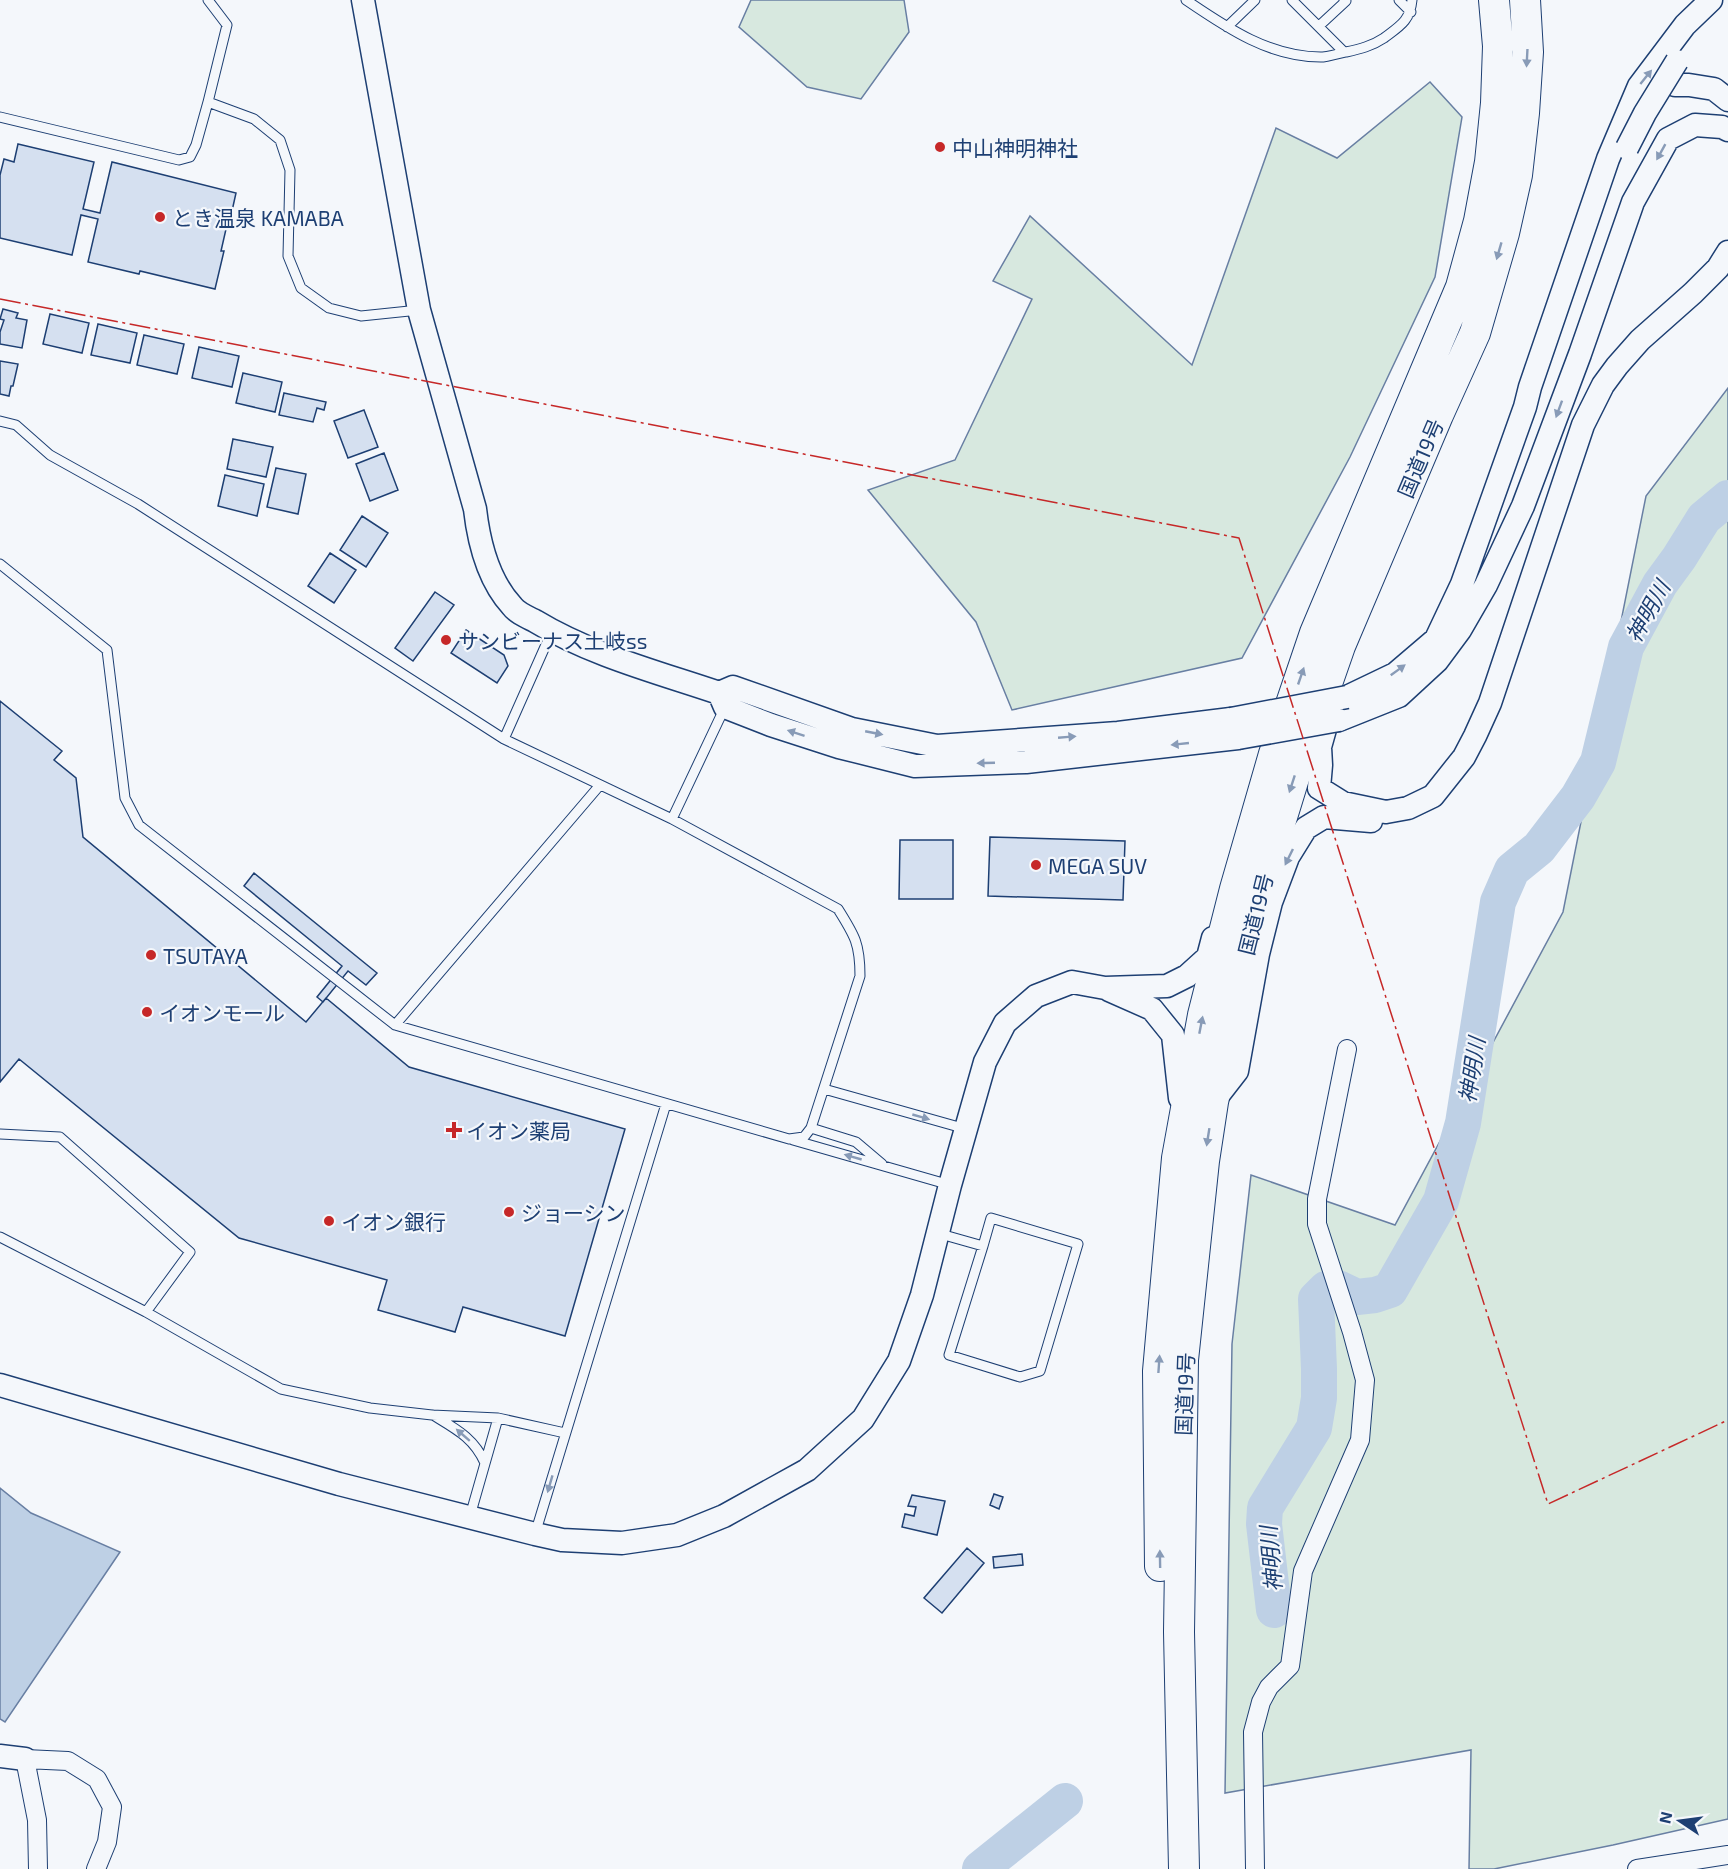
<svg xmlns="http://www.w3.org/2000/svg" width="1728" height="1869" viewBox="0 0 1728 1869" font-family="'Exo 2','Noto Sans JP',sans-serif">
  <style>
    .green { fill: #d7e8df; stroke: #687fa3; stroke-width: 1.5 }
    .water { fill: #bed0e5; stroke: #687fa3; stroke-width: 1.5 }
    .lines { fill: none; stroke-linecap: round; stroke-linejoin: round }
    .river { stroke: #bed0e5; stroke-width: 36 }
    .building { fill: #d5e0f0; stroke: #1d3f73; stroke-width: 1.5 }
    .service-casing { stroke: #1d3f73; stroke-width: 11 }
    .minor-casing { stroke: #1d3f73; stroke-width: 20 }
    .tertiary-casing { stroke: #1d3f73; stroke-width: 25 }
    .trunk-casing { stroke: #1d3f73; stroke-width: 32 }
    .service { stroke: #f4f7fb; stroke-width: 9 }
    .minor { stroke: #f4f7fb; stroke-width: 18 }
    .tertiary { stroke: #f4f7fb; stroke-width: 22 }
    .trunk { stroke: #f4f7fb; stroke-width: 30 }
    .tertiary-bridge-casing { stroke: #1d3f73; stroke-width: 25; stroke-linecap: butt }
    .tertiary-bridge { stroke: #f4f7fb; stroke-width: 22 }
    .power { stroke: #c62828; stroke-width: 1.5; stroke-dasharray: 21 4.5 3 4.5; stroke-linecap: butt }
    .oneway { fill: #889bb7 }
    .poi-dot { fill: #c62828; stroke: #f4f7fb; stroke-width: 2 }
    .labels { text-anchor: middle; dominant-baseline: central; stroke-width: 4.5; stroke-linejoin: round; paint-order: stroke }
    .poi-label { font-size: 21px; fill: #1d3f73; stroke: #f4f7fb; text-anchor: start }
    .street-label { font-size: 21px; fill: #1d3f73; stroke: #f4f7fb }
    .water-label { font-size: 22px; font-style: italic; fill: #1d3f73; stroke: #f4f7fb }
  </style>
  <rect width="100%" height="100%" fill="#f4f7fb"/>
  <!-- green -->
  <path class="green" d="M 751,0 L 904,0 L 909,32 L 861,99 L 807,87 L 739,27 Z
    M 1430,82 L 1462,117 L 1435,277 L 1350,457 L 1242,658 L 1012,710 L 976,622 L 868,490 L 955,460 L 1032,299 L 993,281 L 1030,216 L 1192,365 L 1276,128 L 1337,158 Z
    M 1728,388 L 1728,1819 L 1613,1845 L 1494,1869 L 1469,1869 L 1471,1750 L 1225,1793 L 1232,1344 L 1251,1175 L 1395,1225 L 1563,912 L 1646,496 Z"/>
  <!-- water -->
  <path class="water" d="M 0,1488 L 31,1513 L 120,1552 L 5,1722 L 0,1719 Z"/>
  <g class="lines">
    <!-- river -->
    <path class="river" d="M 1274,1610 L 1264,1524 L 1265,1508 L 1314,1428 L 1319,1398 L 1319,1369 L 1316,1299 L 1326,1289 L 1338,1288 L 1357,1297 L 1375,1295 L 1390,1290 L 1441,1201 L 1463,1123 L 1498,902 L 1512,870 L 1539,848 L 1578,797 L 1598,762 L 1626,647 L 1660,584 L 1679,558 L 1704,518 L 1728,498
      M 980,1869 L 1065,1801"/>
  </g>
  <!-- building -->
  <path class="building" d="M 18,144 L 94,162 L 83,209 L 100,213 L 112,162 L 236,193 L 228,229 L 226,229 L 221,251 L 224,251 L 215,289 L 140,271 L 139,274 L 88,262 L 98,219 L 81,215 L 72,255 L 0,238 L 0,175 L 4,159 L 14,162 Z
    M 3,309 L 18,313 L 16,318 L 27,320 L 22,348 L 0,344 L 0,332 L 4,320 L 0,319 Z
    M 50,314 L 89,323 L 82,353 L 43,344 Z
    M 98,324 L 137,333 L 130,363 L 91,355 Z
    M 144,335 L 184,344 L 177,374 L 137,365 Z
    M 199,347 L 239,356 L 232,387 L 192,378 Z
    M 0,361 L 18,364 L 13,386 L 11,386 L 9,396 L 0,394 Z
    M 243,373 L 282,382 L 275,412 L 236,403 Z
    M 284,393 L 326,402 L 324,410 L 317,408 L 313,422 L 279,415 Z
    M 364,410 L 378,447 L 348,458 L 334,421 Z
    M 233,439 L 273,447 L 266,477 L 227,469 Z
    M 384,453 L 398,490 L 370,501 L 356,464 Z
    M 276,468 L 306,474 L 298,514 L 267,507 Z
    M 225,475 L 264,484 L 257,516 L 218,506 Z
    M 362,516 L 388,533 L 366,567 L 340,550 Z
    M 330,553 L 356,570 L 334,603 L 308,586 Z
    M 435,592 L 454,605 L 413,661 L 395,648 Z
    M 466,630 L 504,655 L 508,666 L 497,683 L 451,653 Z
    M 0,701 L 62,751 L 54,760 L 76,778 L 83,837 L 306,1022 L 326,998 L 409,1067 L 625,1129 L 565,1336 L 463,1307 L 455,1332 L 378,1310 L 387,1280 L 239,1238 L 19,1059 L 0,1082 Z
    M 990,837 L 1125,841 L 1123,900 L 988,896 Z
    M 900,840 L 953,840 L 953,899 L 899,899 Z
    M 254,873 L 377,973 L 366,985 L 348,971 L 323,1002 L 317,997 L 342,966 L 244,886 Z
    M 994,1494 L 1003,1497 L 999,1509 L 990,1505 Z
    M 912,1495 L 945,1501 L 937,1535 L 902,1527 L 905,1514 L 914,1516 L 916,1507 L 908,1506 Z
    M 967,1548 L 984,1563 L 942,1613 L 924,1598 Z
    M 1022,1554 L 1023,1565 L 994,1568 L 993,1557 Z"/>
  <g class="lines">
    <defs>
      <path id="service" d="M 208,0 L 227,25 L 208,102 L 254,119 L 280,140 L 290,170 L 288,256 L 301,288 L 329,308 L 361,316 L 419,310
        M 1186,0 C 1227,28 1271,58 1323,57 C 1330,56 1338,54 1346,52 C 1360,49 1372,46 1384,38 C 1400,26 1410,21 1412,0
        M 1292,0 L 1344,52
        M 1399,0 L 1411,12
        M 1319,26 L 1346,1 L 1344,0
        M 1227,27 L 1255,0
        M 0,117 L 179,160 L 190,157 L 196,145 L 208,102
        M 0,421 L 16,425 L 50,455 L 138,504 L 504,739 L 672,819 L 838,909 C 855,936 860,944 860,976 L 811,1128 L 804,1137 L 789,1139 L 395,1025 L 139,825 L 125,798 L 107,650 L 0,564
        M 504,739 L 552,631
        M 672,819 L 725,707
        M 395,1025 L 600,785
        M 824,1089 L 966,1129
        M 811,1128 L 856,1142 L 882,1164
        M 0,1134 L 60,1137 L 190,1252 L 146,1312
        M 793,1140 L 950,1185
        M 937,1233 L 983,1246 L 991,1218 L 1078,1244 L 1040,1371 L 1020,1377 L 949,1355 L 983,1246
        M 0,1237 L 146,1312 L 281,1389 L 370,1408 L 432,1415 L 498,1418 L 565,1433
        M 433,1415 C 456,1429 474,1438 485,1463
        M 470,1516 L 498,1418
        M 535,1534 L 666,1104"/>
      <path id="minor" d="M 38,1869 L 37,1820 L 25,1759 L 68,1761 L 97,1779 L 112,1807 L 107,1842 L 96,1869
        M 1255,1869 L 1253,1732 L 1261,1702 L 1269,1687 L 1290,1666 L 1303,1571 L 1360,1440 L 1365,1380 L 1352,1332 L 1317,1224 L 1317,1199 L 1347,1049
        M 1637,1869 L 1728,1855"/>
      <path id="tertiary" d="M 363,0 L 419,310 L 475,509 C 479,544 488,580 512,606 C 517,613 527,617 535,621 C 591,655 657,672 719,693 L 733,687 L 852,729 L 937,746 L 1118,733 L 1231,719
        M 1675,85 L 1689,85 L 1714,89 L 1728,100
        M 719,693 L 725,707 L 771,725 L 839,747 L 915,766 L 1026,762 L 1238,738
        M 1347,697 L 1395,674 L 1436,639 L 1462,584 L 1525,407 L 1530,387 L 1608,159 L 1639,86 L 1685,25 L 1711,0
        M 1339,720 L 1399,696 L 1437,661 L 1460,630 L 1486,585 L 1523,506 L 1580,354 L 1633,202 L 1668,139 L 1695,125 L 1722,127 L 1728,130
        M 1327,722 L 1320,747 L 1321,765 L 1319,788 L 1343,803 L 1386,812 L 1408,808 L 1433,796 L 1464,757 L 1475,736 L 1490,703 L 1583,425 L 1603,385 L 1617,366 L 1640,340 L 1693,293 L 1718,268 L 1728,252
        M 1109,990 L 1152,1009 L 1173,1035 L 1180,1098
        M 1216,1098 L 1237,1071 L 1258,954 L 1271,902 L 1288,857 L 1306,828 L 1324,817 L 1371,821
        M 0,1385 L 339,1484 L 535,1534 L 562,1540 L 622,1543 L 677,1535 L 724,1516 L 807,1470 L 863,1419 L 899,1361 L 922,1295 L 950,1185 L 985,1062 L 1005,1023 L 1036,996 L 1072,982 L 1105,988 L 1167,986 L 1187,976 L 1208,957 L 1213,938
        M 0,1756 L 25,1759"/>
      <path id="trunk" d="M 1160,1566 L 1158,1371 L 1177,1158 L 1203,1015 L 1235,889 L 1274,754 L 1315,633 L 1461,287 L 1479,221 L 1490,162 L 1496,103 L 1498,46 L 1494,0
        M 1184,1869 L 1179,1632 L 1183,1360 L 1204,1161 L 1213,1102 L 1254,908 L 1293,781 L 1340,646 L 1438,415 L 1475,333 L 1504,233 L 1517,175 L 1524,113 L 1528,52 L 1525,0"/>
    </defs>
    <!-- service casing -->
    <use href="#service" class="service-casing"/>
    <!-- minor casing -->
    <use href="#minor" class="minor-casing"/>
    <!-- tertiary casing -->
    <use href="#tertiary" class="tertiary-casing"/>
    <!-- trunk casing -->
    <use href="#trunk" class="trunk-casing"/>
    <!-- service -->
    <use href="#service" class="service"/>
    <!-- minor -->
    <use href="#minor" class="minor"/>
    <!-- tertiary -->
    <use href="#tertiary" class="tertiary"/>
    <!-- trunk -->
    <use href="#trunk" class="trunk"/>
    <defs>
      <path id="tertiary-bridge" d="M 1627,148 L 1645,113 L 1677,61
        M 1231,719 L 1347,697
        M 1238,738 L 1339,720"/>
    </defs>
    <!-- tertiary-bridge casing -->
    <use href="#tertiary-bridge" class="tertiary-bridge-casing"/>
    <!-- tertiary-bridge -->
    <use href="#tertiary-bridge" class="tertiary-bridge"/>
    <!-- power -->
    <path class="power" d="M 0,299 L 1239,538 L 1548,1504 L 1728,1420"/>
  </g>
  <!-- one-way arrows -->
  <defs><path id="oneway-solid" d="M-6-.8H1V-3.2L6.5 0L1 3.2V.8H-6Z" transform="scale(1.5)"/></defs>
  <g class="oneway">
    <use href="#oneway-solid" transform="translate(1527 58) rotate(93)"/>
    <use href="#oneway-solid" transform="translate(1646 77) rotate(-51)"/>
    <use href="#oneway-solid" transform="translate(1661 152) rotate(119)"/>
    <use href="#oneway-solid" transform="translate(1499 251) rotate(106)"/>
    <use href="#oneway-solid" transform="translate(1559 409) rotate(110)"/>
    <use href="#oneway-solid" transform="translate(1398 670) rotate(-36)"/>
    <use href="#oneway-solid" transform="translate(1301 676) rotate(-71)"/>
    <use href="#oneway-solid" transform="translate(796 733) rotate(-162)"/>
    <use href="#oneway-solid" transform="translate(874 733) rotate(11)"/>
    <use href="#oneway-solid" transform="translate(1067 737) rotate(-5)"/>
    <use href="#oneway-solid" transform="translate(1180 744) rotate(174)"/>
    <use href="#oneway-solid" transform="translate(986 763) rotate(178)"/>
    <use href="#oneway-solid" transform="translate(1292 784) rotate(108)"/>
    <use href="#oneway-solid" transform="translate(1289 857) rotate(116)"/>
    <use href="#oneway-solid" transform="translate(1201 1025) rotate(-79)"/>
    <use href="#oneway-solid" transform="translate(921 1117) rotate(16)"/>
    <use href="#oneway-solid" transform="translate(1208 1137) rotate(99)"/>
    <use href="#oneway-solid" transform="translate(853 1157) rotate(-164)"/>
    <use href="#oneway-solid" transform="translate(1159 1364) rotate(-86)"/>
    <use href="#oneway-solid" transform="translate(463 1435) rotate(-139)"/>
    <use href="#oneway-solid" transform="translate(550 1484) rotate(106)"/>
    <use href="#oneway-solid" transform="translate(1160 1559) rotate(-91)"/>
  </g>
  <!-- markers -->
  <g class="poi-dot">
    <circle cx="940" cy="147" r="6"/>
    <circle cx="160" cy="217" r="6"/>
    <circle cx="446" cy="640" r="6"/>
    <circle cx="1036" cy="865" r="6"/>
    <circle cx="151" cy="955" r="6"/>
    <circle cx="147" cy="1012" r="6"/>
    <path d="M451 1121h6v6h6v6h-6v6h-6v-6h-6v-6h6z"/>
    <circle cx="509" cy="1212" r="6"/>
    <circle cx="329" cy="1221" r="6"/>
  </g>
  <g class="labels">
    <!-- poi labels -->
    <g class="poi-label">
      <text x="952" y="147">中山神明神社</text>
      <text x="172" y="217">とき温泉 KAMABA</text>
      <text x="458" y="640">サンビーナス土岐ss</text>
      <text x="1048" y="865">MEGA SUV</text>
      <text x="163" y="955">TSUTAYA</text>
      <text x="159" y="1012">イオンモール</text>
      <text x="466" y="1130">イオン薬局</text>
      <text x="521" y="1212">ジョーシン</text>
      <text x="341" y="1221">イオン銀行</text>
    </g>
    <!-- street labels -->
    <g class="street-label">
      <text transform="translate(1420 458) rotate(-67)">国道19号</text>
      <text transform="translate(1255 914) rotate(-76)">国道19号</text>
      <text transform="translate(1184 1394) rotate(-88)">国道19号</text>
    </g>
    <!-- water labels -->
    <g class="water-label">
      <text transform="translate(1647 611) rotate(-61)">神明川</text>
      <text transform="translate(1471 1070) rotate(-81)">神明川</text>
      <text transform="translate(1270 1559) rotate(-95)">神明川</text>
    </g>
  </g>
  <!-- north arrow -->
  <g transform="translate(1680 1821) rotate(283)" stroke="#f4f7fb" stroke-width="4.5" paint-order="stroke">
  <path d="M0-4.5L10 22L0 15L-10 22Z" fill="#1d3f73"/>
  <text y="-9" font-size="16" font-weight="bold" text-anchor="middle" fill="#1d3f73">N</text>
  </g>
</svg>
